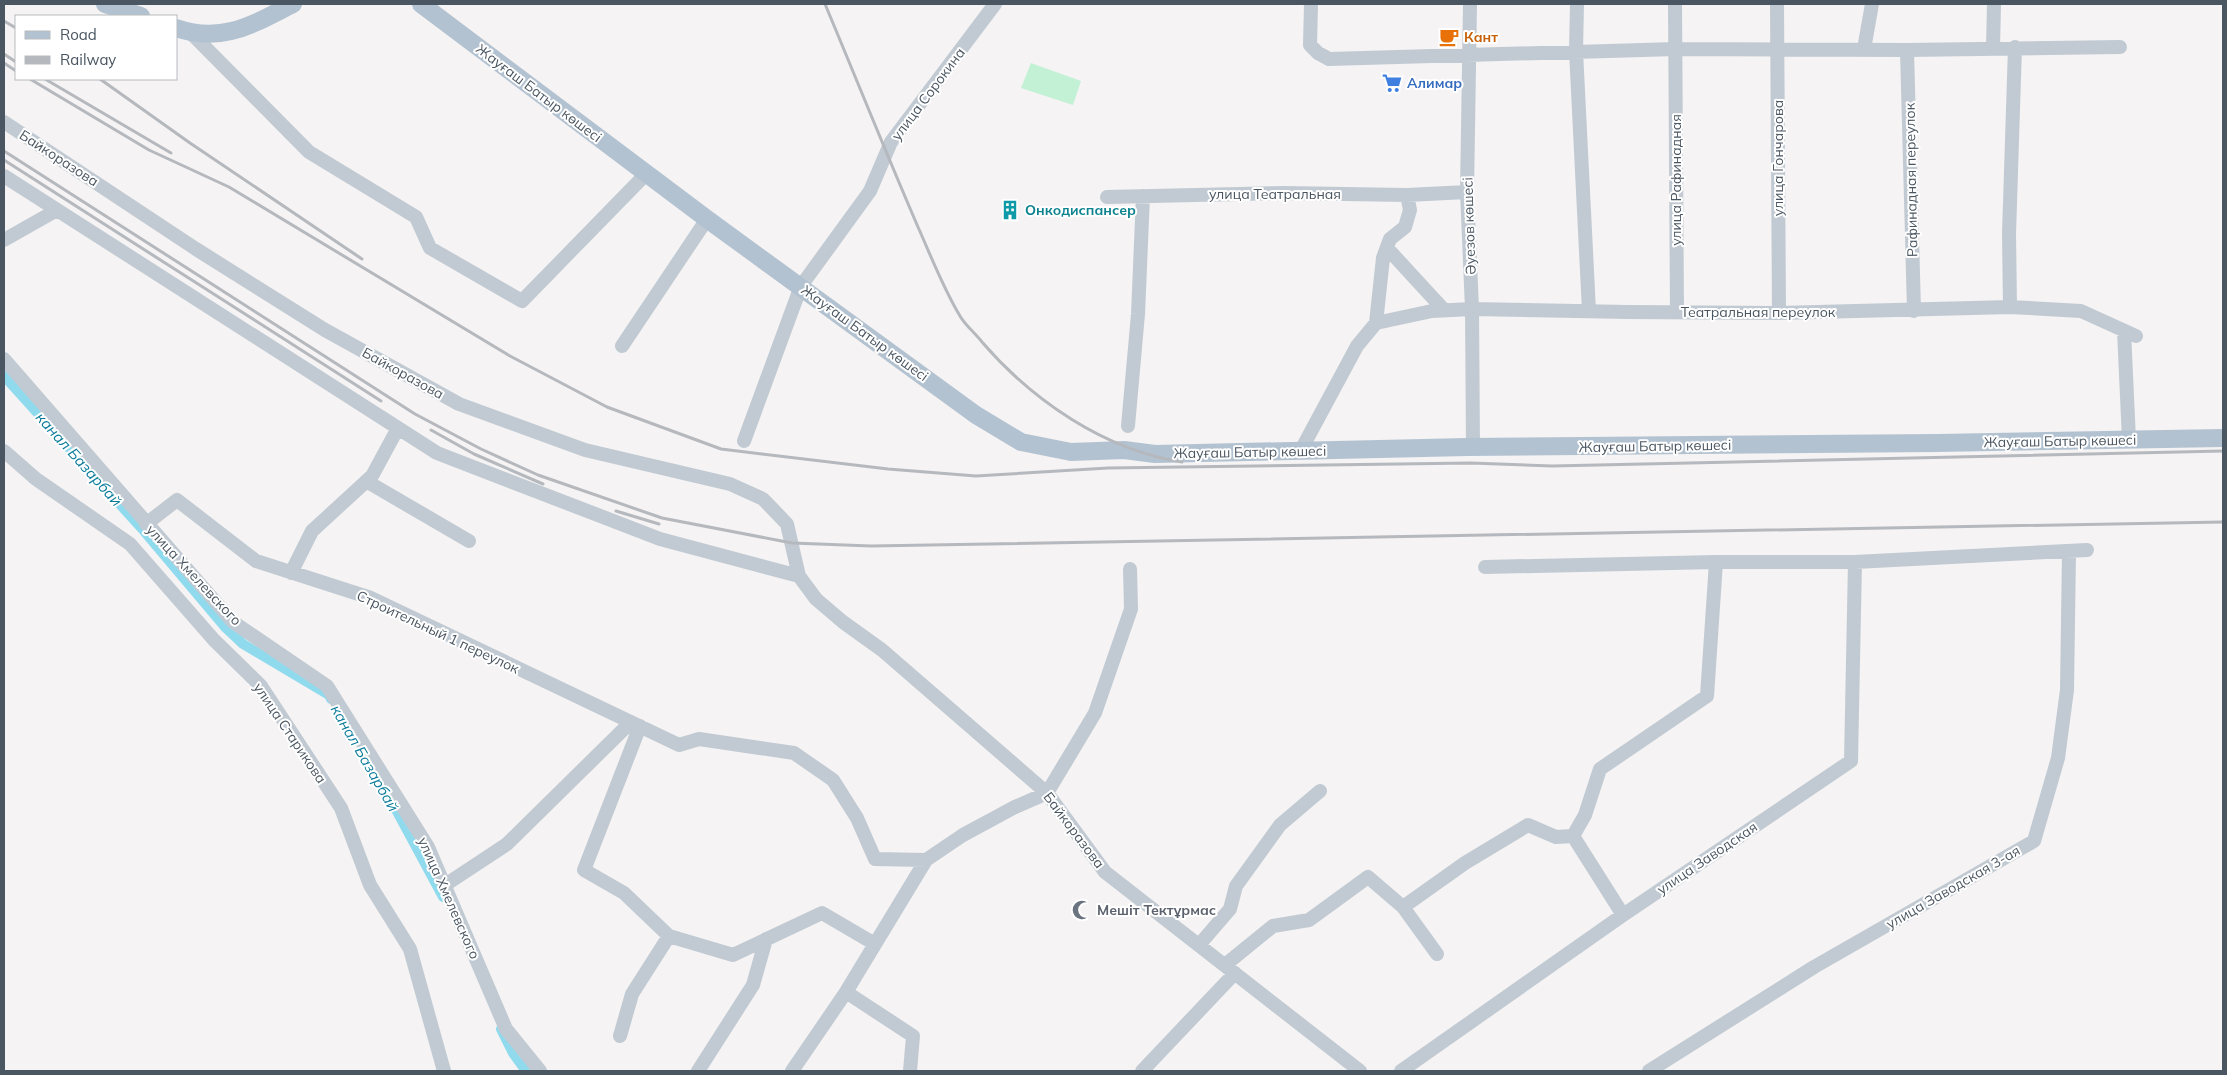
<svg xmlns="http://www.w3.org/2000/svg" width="2227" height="1075" viewBox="0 0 2227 1075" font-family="Mulish,sans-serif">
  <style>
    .green { fill: #c3f1d5 }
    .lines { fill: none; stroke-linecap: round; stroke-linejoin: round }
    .canal { stroke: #90daee; stroke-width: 10 }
    .minor { stroke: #c1cad2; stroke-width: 14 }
    .major { stroke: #b3c2d1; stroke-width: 18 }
    .rail { stroke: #b5b8bd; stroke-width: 3 }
    .labels { text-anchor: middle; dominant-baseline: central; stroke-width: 4; stroke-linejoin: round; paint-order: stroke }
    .food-label { font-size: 14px; font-weight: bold; fill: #c56008; stroke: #fff; text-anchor: start }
    .shop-label { font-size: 14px; font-weight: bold; fill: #366cbe; stroke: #fff; text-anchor: start }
    .street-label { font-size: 14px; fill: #4a5661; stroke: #fff }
    .culture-label { font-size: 14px; font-weight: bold; fill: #0d838f; stroke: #fff; text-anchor: start }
    .worship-label { font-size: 14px; font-weight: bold; fill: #5b616d; stroke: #fff; text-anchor: start }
    .water-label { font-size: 15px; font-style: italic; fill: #0c7c9b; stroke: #fff }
  </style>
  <rect width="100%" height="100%" fill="#f5f3f3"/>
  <!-- green -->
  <path class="green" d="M 1031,63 L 1081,81 L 1073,105 L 1021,88 Z"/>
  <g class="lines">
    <!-- canal -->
    <path class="canal" d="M 4,376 L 144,531 L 225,627 L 243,644 L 329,695 L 331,699
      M 387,793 L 443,897
      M 501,1029 L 513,1053 L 526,1071"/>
    <!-- minor -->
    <path class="minor" d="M 1311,4 L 1310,45 L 1318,53 L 1329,59 L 1676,49 L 1907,50 L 2120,47
      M 1470,4 L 1467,192 L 1472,309 L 1473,448
      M 1577,4 L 1576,51 L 1589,311
      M 1675,4 L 1677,312
      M 1777,4 L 1779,313
      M 191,33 L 309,152 L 416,217 L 430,248 L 522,301 L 646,174
      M 1993,48 L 1994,4
      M 1864,49 L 1872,4
      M 1907,50 L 1914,311
      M 4,122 L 196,249 L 325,330 L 459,404 L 585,450 L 730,484 L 763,499 L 787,524 L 799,576 L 816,599 L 843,622 L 882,650 L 1047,793 L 1105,872 L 1360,1071
      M 4,176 L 437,453 L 660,539 L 799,576
      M 1107,197 L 1284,193 L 1407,195 L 1467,192
      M 4,240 L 57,210
      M 1387,248 L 1444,310
      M 2010,307 L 2009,234 L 2015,47
      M 1376,323 L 1432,311 L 1472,309 L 1628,312 L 1779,313 L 2010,307 L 2081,311 L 2136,336
      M 2124,331 L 2129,440
      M 622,346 L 707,219
      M 4,359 L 233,622 L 327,686 L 428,847 L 506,1029 L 540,1071
      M 1128,426 L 1138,314 L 1143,196
      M 744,441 L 801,286 L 870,191 L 891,142 L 995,4
      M 4,451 L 36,479 L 130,544 L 214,640 L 261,686 L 341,808 L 370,885 L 410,949 L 444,1071
      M 1300,452 L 1357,346 L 1376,323 L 1383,258 L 1390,239 L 1405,227 L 1410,210 L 1407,195
      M 366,481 L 469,541
      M 146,524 L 177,500 L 256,561 L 371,598 L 679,745 L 699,739 L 794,753 L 833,780 L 857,818 L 875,859 L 926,860
      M 1485,567 L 1716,562 L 1855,562 L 2087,550
      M 291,573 L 312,531 L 372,476 L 398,428
      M 640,726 L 584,870 L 624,893 L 669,936 L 733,955 L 822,913 L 875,944
      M 1573,836 L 1623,915
      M 445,885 L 507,844 L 631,722
      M 1403,907 L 1437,954
      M 1199,945 L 1230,909 L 1236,886 L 1280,825 L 1320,791
      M 1225,965 L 1273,926 L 1309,920 L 1368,877 L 1403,907 L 1465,863 L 1528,825 L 1556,837 L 1573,836 L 1585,815 L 1600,769 L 1707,696 L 1716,562
      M 846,992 L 913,1036 L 910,1071
      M 620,1036 L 632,994 L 669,936
      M 698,1071 L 753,985 L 766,939
      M 792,1071 L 846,992 L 926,860 L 963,835 L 1015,807 L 1047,793 L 1095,713 L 1131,609 L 1130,569
      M 1142,1071 L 1235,973
      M 1401,1071 L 1623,915 L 1851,761 L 1855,562
      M 1649,1071 L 1814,967 L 2034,841 L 2058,758 L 2067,690 L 2069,553"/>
    <!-- major -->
    <path class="major" d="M 105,4 L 141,16
      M 421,4 L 707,219 L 976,415 L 1021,442 L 1071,452 L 1124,450 L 1155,454 L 1467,447 L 1938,443 L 2223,438
      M 176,28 C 223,44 253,24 293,4"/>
    <!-- rail -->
    <path class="rail" d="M 825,4 C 856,78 886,153 918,227 C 931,256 943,288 960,316 C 965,325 975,333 982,342 C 1032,400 1104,450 1182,462
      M 4,21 L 16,28
      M 4,54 L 16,62
      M 4,63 L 16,71
      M 30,79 L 149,150 L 229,187 L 510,356 L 607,407 L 721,449 L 888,469 L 976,476 L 1108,468 L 1471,463 L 1552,466 L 2223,451
      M 45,79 L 171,153
      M 100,79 L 190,143 L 362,259
      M 4,151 L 415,414 L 481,449 L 538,475 L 662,518 L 792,543 L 871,546 L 2223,522
      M 4,160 L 381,401
      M 431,430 L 474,454 L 543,484
      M 616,511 L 659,524"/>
  </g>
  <!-- icons -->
  <defs>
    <symbol id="cafe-bare" viewBox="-9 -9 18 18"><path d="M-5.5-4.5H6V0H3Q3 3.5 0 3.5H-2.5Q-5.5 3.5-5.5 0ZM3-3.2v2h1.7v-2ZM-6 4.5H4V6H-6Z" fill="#e8710a" stroke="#fff" stroke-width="2.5" paint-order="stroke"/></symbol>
    <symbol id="supermarket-bare" viewBox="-9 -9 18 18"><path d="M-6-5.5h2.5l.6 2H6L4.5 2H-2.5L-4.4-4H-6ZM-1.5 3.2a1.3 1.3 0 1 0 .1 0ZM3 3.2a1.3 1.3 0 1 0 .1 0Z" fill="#3f7fe0" stroke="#fff" stroke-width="2.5" paint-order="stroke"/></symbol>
    <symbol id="building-bare" viewBox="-9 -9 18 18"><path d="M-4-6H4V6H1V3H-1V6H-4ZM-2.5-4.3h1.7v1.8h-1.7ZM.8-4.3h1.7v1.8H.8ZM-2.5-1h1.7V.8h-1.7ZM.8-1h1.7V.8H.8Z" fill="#0f9aa8" stroke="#fff" stroke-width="2.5" paint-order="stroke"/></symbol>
    <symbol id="mosque-bare" viewBox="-9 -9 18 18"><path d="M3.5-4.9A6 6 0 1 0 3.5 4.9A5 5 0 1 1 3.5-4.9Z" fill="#6b7280" stroke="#fff" stroke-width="2.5" paint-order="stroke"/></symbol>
  </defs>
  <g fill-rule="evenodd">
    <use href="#cafe-bare" x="1435" y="23" width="28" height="28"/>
    <use href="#supermarket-bare" x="1378" y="69" width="28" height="28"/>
    <use href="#building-bare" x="996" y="196" width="28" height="28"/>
    <use href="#mosque-bare" x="1068" y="896" width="28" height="28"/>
  </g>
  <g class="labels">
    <!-- food labels -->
    <g class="food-label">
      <text x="1464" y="37">Кант</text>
    </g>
    <!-- shop labels -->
    <g class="shop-label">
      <text x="1407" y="83">Алимар</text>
    </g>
    <!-- street labels -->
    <g class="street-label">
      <text transform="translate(539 93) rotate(37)">Жауғаш Батыр көшесі</text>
      <text transform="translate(928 94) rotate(-53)">улица Сорокина</text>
      <text transform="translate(59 158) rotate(33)">Байкоразова</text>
      <text transform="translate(1778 158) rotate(-90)">улица Гончарова</text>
      <text transform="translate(1676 180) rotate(-90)">улица Рафинадная</text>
      <text transform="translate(1911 180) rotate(-91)">Рафинадная переулок</text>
      <text x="1275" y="194">улица Театральная</text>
      <text transform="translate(1469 226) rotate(-92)">Әуезов көшесі</text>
      <text x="1758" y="312">Театральная переулок</text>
      <text transform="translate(865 333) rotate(36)">Жауғаш Батыр көшесі</text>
      <text transform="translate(403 373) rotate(29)">Байкоразова</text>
      <text transform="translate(2060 441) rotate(-1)">Жауғаш Батыр көшесі</text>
      <text transform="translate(1655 446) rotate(-1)">Жауғаш Батыр көшесі</text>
      <text transform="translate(1250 452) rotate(-1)">Жауғаш Батыр көшесі</text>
      <text transform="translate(194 575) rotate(47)">улица Хмелевского</text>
      <text transform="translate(438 632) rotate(25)">Строительный 1 переулок</text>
      <text transform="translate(290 733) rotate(56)">улица Старикова</text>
      <text transform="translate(1074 830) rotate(53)">Байкоразова</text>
      <text transform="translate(1707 858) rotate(-34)">улица Заводская</text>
      <text transform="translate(1953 887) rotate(-30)">улица Заводская 3-ая</text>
      <text transform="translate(449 898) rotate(66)">улица Хмелевского</text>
    </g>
    <!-- culture labels -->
    <g class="culture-label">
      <text x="1025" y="210">Онкодиспансер</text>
    </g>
    <!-- worship labels -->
    <g class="worship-label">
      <text x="1097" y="910">Мешіт Тектұрмас</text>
    </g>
    <!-- water labels -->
    <g class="water-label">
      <text transform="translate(79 459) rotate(48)">канал Базарбай</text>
      <text transform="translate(365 758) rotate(60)">канал Базарбай</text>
    </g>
  </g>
  <!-- border -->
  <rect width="2227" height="1075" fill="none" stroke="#4a5661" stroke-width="10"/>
  <!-- legend -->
  <rect x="15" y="15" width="162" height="65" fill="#ffffff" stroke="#b7bbc0"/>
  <rect x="25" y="31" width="25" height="8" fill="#b3c2d1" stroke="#b7bbc0"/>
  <text x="60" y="40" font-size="15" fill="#4a5661">Road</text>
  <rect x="25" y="56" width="25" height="8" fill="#b5b8bd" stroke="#b7bbc0"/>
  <text x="60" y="65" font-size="15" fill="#4a5661">Railway</text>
</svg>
